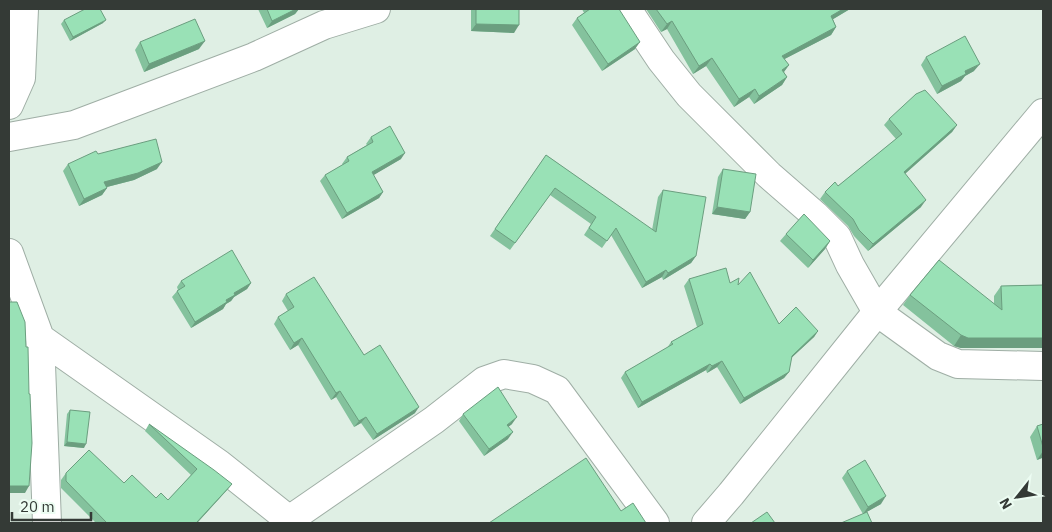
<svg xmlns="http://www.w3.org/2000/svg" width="1052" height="532" viewBox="0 0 1052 532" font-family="'IBM Plex Sans',sans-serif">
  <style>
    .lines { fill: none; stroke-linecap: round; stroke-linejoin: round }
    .minor-casing { stroke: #9faea5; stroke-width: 30 }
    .minor { stroke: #fff; stroke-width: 28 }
    .wall { fill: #84c29d }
    .shaded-wall { fill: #6b9e7f }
    .building { fill: #99e1b6; stroke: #6b9e7f }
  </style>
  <rect width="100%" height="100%" fill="#dfefe4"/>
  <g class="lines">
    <defs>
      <path id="minor" d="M 627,9 L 661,60 L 689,95 L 769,175 L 815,215 L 837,237 L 850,265 L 877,312 L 938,356 L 958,364 L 1043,366
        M 9,105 L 21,78 L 24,9
        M 9,137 L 74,125 L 254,57 L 324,25 L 376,9
        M 9,253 L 40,338 L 47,523
        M 40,338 L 219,464 L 293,523
        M 289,520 L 434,420 L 484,381 L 504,374 L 533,379 L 557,390 L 655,523
        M 706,523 L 731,494 L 877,312 L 1043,113"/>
    </defs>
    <!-- minor casing -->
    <use href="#minor" class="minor-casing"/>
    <!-- minor -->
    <use href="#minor" class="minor"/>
  </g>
  <!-- wall -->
  <path class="wall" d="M 258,9 L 299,9 L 295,14 L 267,28 Z
    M 471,9 L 519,9 L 514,33 L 471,31 Z
    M 582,9 L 619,9 L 635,49 L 602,71 L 572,25 L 577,18 L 584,13 Z
    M 646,9 L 850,9 L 833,19 L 836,27 L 831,35 L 784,59 L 789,65 L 784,72 L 787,77 L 782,85 L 754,104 L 749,97 L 734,107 L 706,66 L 693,74 L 667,29 L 661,32 Z
    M 64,20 L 103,23 L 70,41 L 61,24 Z
    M 140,42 L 199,49 L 144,72 L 135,50 Z
    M 926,57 L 974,71 L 965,76 L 961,81 L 937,94 L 921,65 Z
    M 889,119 L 957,125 L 952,132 L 905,174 L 921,207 L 868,251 L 854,236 L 848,226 L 820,199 L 825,192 L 838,186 L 896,139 L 884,125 Z
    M 371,137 L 401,159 L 373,175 L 383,192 L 379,198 L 342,219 L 320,181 L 325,175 L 343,165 L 342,164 L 347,157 L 367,145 L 366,144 Z
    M 98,154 L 157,169 L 134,180 L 107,187 L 107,188 L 102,195 L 79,206 L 63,171 L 68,164 Z
    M 546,155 L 652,230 L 658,197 L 663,190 L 696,256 L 691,263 L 663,280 L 662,277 L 642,288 L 611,235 L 602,248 L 584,235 L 591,224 L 550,195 L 510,250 L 490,236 Z
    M 723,169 L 750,212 L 745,219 L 712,214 L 718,177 Z
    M 786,234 L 830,241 L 825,249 L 808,268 L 780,241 Z
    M 689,279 L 730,283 L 738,285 L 779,324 L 818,331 L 814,337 L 791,358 L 789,372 L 784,378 L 740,404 L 717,367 L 707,373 L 706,370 L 638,408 L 621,378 L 625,372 L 667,348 L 671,342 L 697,327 L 684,286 Z
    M 181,281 L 251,283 L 247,289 L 234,297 L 231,301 L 226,304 L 223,309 L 191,328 L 172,297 L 178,290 L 177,287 Z
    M 1043,285 L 1043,348 L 961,348 L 954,346 L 903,305 L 910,295 L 994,303 L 994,296 L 1001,286 Z
    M 286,294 L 364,355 L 415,413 L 373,440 L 361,423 L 354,427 L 336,397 L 331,400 L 298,345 L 290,350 L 274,324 L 278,317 L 288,311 L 282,301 Z
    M 70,410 L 84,448 L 64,446 L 67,414 Z
    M 463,414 L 512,424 L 508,427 L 508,439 L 484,456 L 459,421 Z
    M 149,424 L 232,484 L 227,490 L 198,522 L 198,523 L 96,523 L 61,488 L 61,480 L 66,473 L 124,483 L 156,498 L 168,500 L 191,475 L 145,431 Z
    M 1043,424 L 1043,461 L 1042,458 L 1037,460 L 1030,437 L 1037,426 Z
    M 847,471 L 881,504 L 863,514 L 842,478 Z"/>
  <!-- shaded-wall -->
  <path class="shaded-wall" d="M 296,9 L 299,9 L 295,14 L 267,28 L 272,21 Z
    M 843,9 L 850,9 L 825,24 L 831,16 Z
    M 106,20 L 103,23 L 70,41 L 73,37 Z
    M 672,21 L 667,29 L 661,32 L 667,24 Z
    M 476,24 L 519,25 L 514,33 L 471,31 Z
    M 836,27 L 831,35 L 777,63 L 782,56 Z
    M 205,41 L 199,49 L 144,72 L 149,64 Z
    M 640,42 L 635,49 L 602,71 L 608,64 Z
    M 712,58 L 706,66 L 693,74 L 699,66 Z
    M 980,64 L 974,71 L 965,76 L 961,81 L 937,94 L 942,86 L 965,71 Z
    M 789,65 L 783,73 L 782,70 Z
    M 787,77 L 782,85 L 754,104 L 759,96 Z
    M 755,89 L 749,97 L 734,107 L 739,99 Z
    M 957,125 L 952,132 L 899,179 L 904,172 Z
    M 405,153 L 401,159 L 367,179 L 372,172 Z
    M 162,162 L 157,169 L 134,180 L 99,189 L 104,182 Z
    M 107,188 L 102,195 L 79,206 L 84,199 Z
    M 383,192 L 379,198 L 342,219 L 347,213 Z
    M 926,200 L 921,207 L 868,251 L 873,244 Z
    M 717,207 L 750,212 L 745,219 L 712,214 Z
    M 830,241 L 825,249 L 808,268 L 813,260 Z
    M 696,256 L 691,263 L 663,280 L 668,273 Z
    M 666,270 L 662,277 L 642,288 L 646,282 Z
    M 251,283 L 247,289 L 234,297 L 231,301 L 226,304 L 223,309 L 191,328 L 195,322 L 226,300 L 234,293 Z
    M 818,331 L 814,337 L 787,362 L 792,356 Z
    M 961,335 L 1043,338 L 1043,348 L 961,348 L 954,346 Z
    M 302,338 L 298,345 L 290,350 L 294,343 Z
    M 722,361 L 717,367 L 707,373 L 712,366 Z
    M 710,364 L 706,370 L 638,408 L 642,402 Z
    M 789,372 L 784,378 L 740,404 L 744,398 Z
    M 340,391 L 336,397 L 331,400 L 336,393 Z
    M 419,407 L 415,413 L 373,440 L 377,434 Z
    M 366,417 L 361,423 L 354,427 L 359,421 Z
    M 517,417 L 512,424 L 502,432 L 507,425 Z
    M 513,432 L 508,439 L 484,456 L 489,449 Z
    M 67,442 L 86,444 L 84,448 L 64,446 Z
    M 1043,451 L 1043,457 L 1042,458 L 1037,460 Z
    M 232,484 L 227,490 L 197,523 L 196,523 Z
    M 9,486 L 29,486 L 25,493 L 9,493 Z
    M 886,496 L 881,504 L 863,514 L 868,507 Z"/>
  <!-- building -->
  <path class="building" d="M 85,9 L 100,9 L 106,20 L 73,37 L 64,20 Z
    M 267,9 L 296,9 L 272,21 Z
    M 476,9 L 519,9 L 519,25 L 476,24 Z
    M 590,9 L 619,9 L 640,42 L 608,64 L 577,18 Z
    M 656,9 L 843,9 L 831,16 L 836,27 L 782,56 L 789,65 L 782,70 L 787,77 L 759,96 L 755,89 L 739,99 L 712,58 L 699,66 L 672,21 L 667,24 Z
    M 195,19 L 205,41 L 149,64 L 140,42 Z
    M 965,36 L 980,64 L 965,71 L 966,74 L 942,86 L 926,57 Z
    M 925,90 L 957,125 L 904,172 L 926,200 L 873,244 L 859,230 L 853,219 L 825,192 L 835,182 L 838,186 L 902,134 L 889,119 L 916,94 Z
    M 390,126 L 405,153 L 372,172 L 383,192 L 347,213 L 325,175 L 349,161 L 347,157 L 373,142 L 371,137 Z
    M 156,139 L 162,162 L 138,173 L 104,182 L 107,188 L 84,199 L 68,164 L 96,151 L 98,154 Z
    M 546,155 L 656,232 L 663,190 L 706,197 L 696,256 L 668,273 L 666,270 L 646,282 L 616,228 L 607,241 L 589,228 L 596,217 L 555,188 L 515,243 L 495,229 Z
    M 723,169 L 756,174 L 750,212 L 717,207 Z
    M 804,214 L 830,241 L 813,260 L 786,234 Z
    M 232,250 L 251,283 L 234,293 L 235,295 L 226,300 L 227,302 L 195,322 L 177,291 L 185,286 L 181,281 Z
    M 939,260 L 1002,310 L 1001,286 L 1043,285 L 1043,338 L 968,338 L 961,335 L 910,295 Z
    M 726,268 L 730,283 L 739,278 L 738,285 L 750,272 L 779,324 L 796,307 L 818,331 L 792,356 L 789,372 L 744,398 L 722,361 L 712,366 L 710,364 L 642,402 L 625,372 L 673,344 L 671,342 L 703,324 L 689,279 Z
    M 314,277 L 364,355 L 380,345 L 419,407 L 377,434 L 366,417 L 359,421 L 340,391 L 336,393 L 302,338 L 294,343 L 278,317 L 294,307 L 286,294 Z
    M 9,302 L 17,302 L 25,322 L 26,347 L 28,347 L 29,394 L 30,394 L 32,443 L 29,486 L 9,486 Z
    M 498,387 L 517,417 L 507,425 L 513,432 L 489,449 L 463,414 Z
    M 70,410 L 90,412 L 86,444 L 67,442 Z
    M 149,424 L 214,470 L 232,484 L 197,522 L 198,523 L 107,523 L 66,481 L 66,473 L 89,450 L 124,483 L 132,475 L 156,498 L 161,493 L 168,500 L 197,469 Z
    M 1043,424 L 1043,447 L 1037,426 Z
    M 586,458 L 621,511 L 633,503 L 646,523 L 489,523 Z
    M 865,460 L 886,496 L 868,507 L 847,471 Z
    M 767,512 L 775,523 L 751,523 Z
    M 867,512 L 872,523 L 841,523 Z"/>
  <!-- border -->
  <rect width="1052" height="532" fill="none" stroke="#343a36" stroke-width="20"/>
  <!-- north arrow -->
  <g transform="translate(1017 497) rotate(240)" stroke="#ecfcf2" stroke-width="4" paint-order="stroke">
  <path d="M0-4L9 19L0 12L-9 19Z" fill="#343a36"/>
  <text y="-8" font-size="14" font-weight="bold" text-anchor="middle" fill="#343a36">N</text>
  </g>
  <!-- scale -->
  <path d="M12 512v8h79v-8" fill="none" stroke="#343a36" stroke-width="2.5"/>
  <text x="20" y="512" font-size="15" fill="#343a36" stroke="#ecfcf2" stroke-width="4" paint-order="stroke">20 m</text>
</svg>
